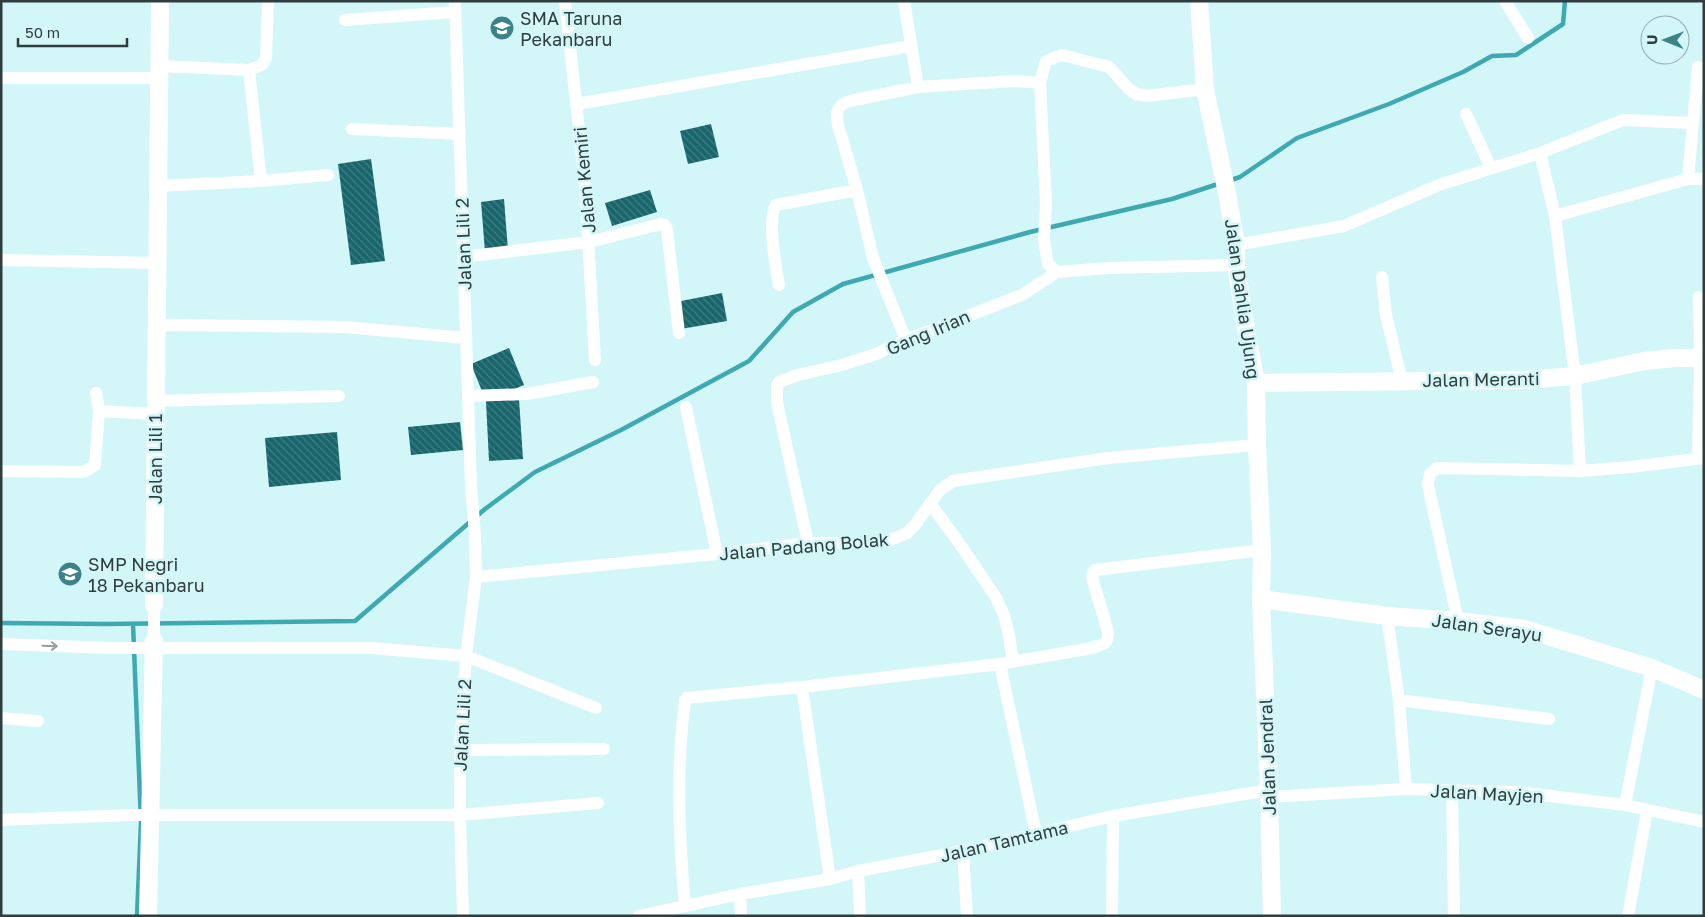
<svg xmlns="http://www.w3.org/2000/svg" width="1705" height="917" viewBox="0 0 1705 917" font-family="'Golos Text',sans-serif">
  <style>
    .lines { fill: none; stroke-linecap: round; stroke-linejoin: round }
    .stream { stroke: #3fa9b1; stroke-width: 4.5 }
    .building { fill: url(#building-back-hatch) }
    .street { stroke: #fff; stroke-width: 12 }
    .secondary { stroke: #fff; stroke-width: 18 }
    .oneway { stroke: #979e9e }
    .labels { text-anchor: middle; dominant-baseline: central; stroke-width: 5; stroke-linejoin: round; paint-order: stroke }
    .poi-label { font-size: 18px; fill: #2f3d3e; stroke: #d3f6f9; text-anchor: start }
    .street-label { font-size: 18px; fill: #2f3d3e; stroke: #d3f6f9 }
  </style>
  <defs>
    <pattern id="building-back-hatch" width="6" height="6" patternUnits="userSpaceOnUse" patternTransform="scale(1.25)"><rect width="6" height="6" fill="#18666c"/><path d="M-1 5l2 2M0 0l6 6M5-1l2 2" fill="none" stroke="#427e82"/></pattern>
  </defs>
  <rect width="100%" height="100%" fill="#d3f6f9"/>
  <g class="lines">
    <!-- stream -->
    <path class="stream" d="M 1228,181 L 1240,177 L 1297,138 L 1389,104 L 1463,72 L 1492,56 L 1516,55 L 1563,24 L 1565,1
      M 1,623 L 106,624 L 355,621 L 485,509 L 535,472 L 621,430 L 749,361 L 793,312 L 843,284 L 1030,232 L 1172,199 L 1221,183
      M 133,624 L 141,822 L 137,916"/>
  </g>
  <!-- building -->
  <path class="building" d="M 711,124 L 719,157 L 688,164 L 680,131 Z
    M 371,159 L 385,261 L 351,265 L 338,164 Z
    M 650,190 L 657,212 L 612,226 L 605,203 Z
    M 504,199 L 508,250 L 485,252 L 481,202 Z
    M 722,293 L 727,321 L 681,329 L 676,302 Z
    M 509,348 L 524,385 L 486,401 L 471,364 Z
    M 519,399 L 523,459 L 489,461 L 486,401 Z
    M 460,422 L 463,450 L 411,455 L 408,427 Z
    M 337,432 L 341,480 L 269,487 L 265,438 Z"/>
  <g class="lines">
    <!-- street -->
    <path class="street" d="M 455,1 L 471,486 L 475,535 L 476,577 L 466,656 L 460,750 L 460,815 L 463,916
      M 565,1 L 585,185 L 595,360
      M 904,1 L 918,87
      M 1505,1 L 1528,38
      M 345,20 L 455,12
      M 159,66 L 249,70 L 262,65 L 266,58 L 268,1
      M 1,78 L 159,78
      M 577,104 L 911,46
      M 1466,114 L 1491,168
      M 352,129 L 459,134
      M 1540,153 L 1555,216 L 1575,376 L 1580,471
      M 1688,179 L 1698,67
      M 261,181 L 328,175
      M 158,186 L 261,181 L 249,70
      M 1555,216 L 1688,179 L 1704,179
      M 1236,245 L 1344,226 L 1439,185 L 1540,153 L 1623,120 L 1693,123
      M 463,257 L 589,242 L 661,224 L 665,225 L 667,230 L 679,333
      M 1,260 L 157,263
      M 1057,272 L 1048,264 L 1044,240 L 1046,203 L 1040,83 L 1046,61 L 1062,55 L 1109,67 L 1129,89 L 1136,94 L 1147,96 L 1205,89
      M 1382,277 L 1386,315 L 1402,381
      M 779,285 C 776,269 767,217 776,205 L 857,190
      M 156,325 L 345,327 L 466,338
      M 906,340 L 873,258 L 857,190 L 838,125 C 836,112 836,105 850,101 L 918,87 L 1015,81 L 1040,83
      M 468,396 L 527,394 L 593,382
      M 156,401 L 339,396
      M 686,407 L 717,554
      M 99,411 L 155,414
      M 1698,458 L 1700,358 L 1699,297
      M 1,471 L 84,472 L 95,465 L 99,411 L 96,393
      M 930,503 L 959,543 L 995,596 L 1004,615 L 1009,635 L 1013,662
      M 808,543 L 777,403 L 777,385 L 779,382 L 798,375 L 842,365 L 876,354 L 906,340 L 1022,295 L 1057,272 L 1109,268 L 1236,265
      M 476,577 L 717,554 L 808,543 L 875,543 L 888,541 L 907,533 L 915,525 L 940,490 L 953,481 L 1108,458 L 1257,445
      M 1387,616 L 1399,700 L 1406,789
      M 1458,621 L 1428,485 L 1430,474 L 1437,468 L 1580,471 L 1631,467 L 1704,458
      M 154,641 L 154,605
      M 1,644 L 111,648 L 371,648 L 466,656 L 596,708
      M 1000,664 L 1036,834
      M 802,687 L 830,879
      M 1399,700 L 1549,719
      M 1,718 L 38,721
      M 460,750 L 604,749
      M 1452,791 L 1454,916
      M 1269,797 L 1406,789 L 1517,792 L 1625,805 L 1704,822
      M 1625,805 L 1652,668
      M 1,820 L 130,815 L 460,815 L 598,803
      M 963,851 L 967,916
      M 858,871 L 860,916
      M 740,894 L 741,916
      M 685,906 C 679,837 676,769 685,700 L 687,698 L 802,687 L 1000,664 L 1092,648 C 1103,644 1108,645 1108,632 L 1092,577 L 1093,573 L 1095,570 L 1262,550
      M 639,916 L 740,894 L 830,879 L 858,871 L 963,851 L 1113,816 L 1269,790
      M 1112,916 L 1113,816
      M 1628,916 L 1647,811"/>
    <!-- secondary -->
    <path class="secondary" d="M 1199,1 L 1205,89 L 1227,193 L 1236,245 L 1236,265 L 1247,335 L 1256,383 L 1257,445 L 1262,550 L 1261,599 L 1269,790 L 1272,916
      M 1256,383 L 1523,380 L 1575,376 L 1644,361 L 1675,358 L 1704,358
      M 1261,599 L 1387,616 L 1458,621 L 1525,629 L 1652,668 L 1704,690
      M 154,605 L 160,1
      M 148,916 L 154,641"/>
  </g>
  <!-- one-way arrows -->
  <defs><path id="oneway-shaft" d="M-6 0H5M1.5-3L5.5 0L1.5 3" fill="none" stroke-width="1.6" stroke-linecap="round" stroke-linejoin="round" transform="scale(1.25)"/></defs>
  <use class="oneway" href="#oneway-shaft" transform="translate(50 646) rotate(2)"/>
  <!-- icons -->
  <defs>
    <symbol id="school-disc" viewBox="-11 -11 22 22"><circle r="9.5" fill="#3b8389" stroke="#d3f6f9"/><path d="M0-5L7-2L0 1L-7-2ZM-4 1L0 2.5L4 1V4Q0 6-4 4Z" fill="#fff"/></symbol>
  </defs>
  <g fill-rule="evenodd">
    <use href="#school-disc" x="488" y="14" width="28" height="28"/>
    <use href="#school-disc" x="56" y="560" width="28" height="28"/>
  </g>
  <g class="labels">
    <!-- poi labels -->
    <g class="poi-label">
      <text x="520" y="18">SMA Taruna<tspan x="520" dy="21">Pekanbaru</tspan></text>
      <text x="88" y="564">SMP Negri<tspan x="88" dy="21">18 Pekanbaru</tspan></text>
    </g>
    <!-- street labels -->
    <g class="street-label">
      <text transform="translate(584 180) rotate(-95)">Jalan Kemiri</text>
      <text transform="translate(463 244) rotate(-92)">Jalan Lili 2</text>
      <text transform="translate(1243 299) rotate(82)">Jalan Dahlia Ujung</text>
      <text transform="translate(928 332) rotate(-23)">Gang Irian</text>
      <text transform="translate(1481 379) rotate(-1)">Jalan Meranti</text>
      <text transform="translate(155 459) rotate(-90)">Jalan Lili 1</text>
      <text transform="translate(804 546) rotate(-5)">Jalan Padang Bolak</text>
      <text transform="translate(1487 627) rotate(8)">Jalan Serayu</text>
      <text transform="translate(462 725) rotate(-87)">Jalan Lili 2</text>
      <text transform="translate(1267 757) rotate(-92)">Jalan Jendral</text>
      <text transform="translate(1487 793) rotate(3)">Jalan Mayjen</text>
      <text transform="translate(1004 841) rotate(-13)">Jalan Tamtama</text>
    </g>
  </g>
  <!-- border -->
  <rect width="1705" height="917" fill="none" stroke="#2f3d3e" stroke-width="5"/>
  <!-- north arrow -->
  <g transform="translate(1665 40) rotate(271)"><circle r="24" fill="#d3f6f9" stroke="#91acae"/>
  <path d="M0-4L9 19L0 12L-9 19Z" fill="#3b8389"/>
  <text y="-8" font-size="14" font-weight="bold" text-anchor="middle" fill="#2f3d3e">U</text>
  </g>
  <!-- scale -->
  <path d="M18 38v8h109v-8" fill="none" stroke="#2f3d3e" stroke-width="2.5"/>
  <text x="25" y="38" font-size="15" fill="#2f3d3e" stroke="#d3f6f9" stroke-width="4" paint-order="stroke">50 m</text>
</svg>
